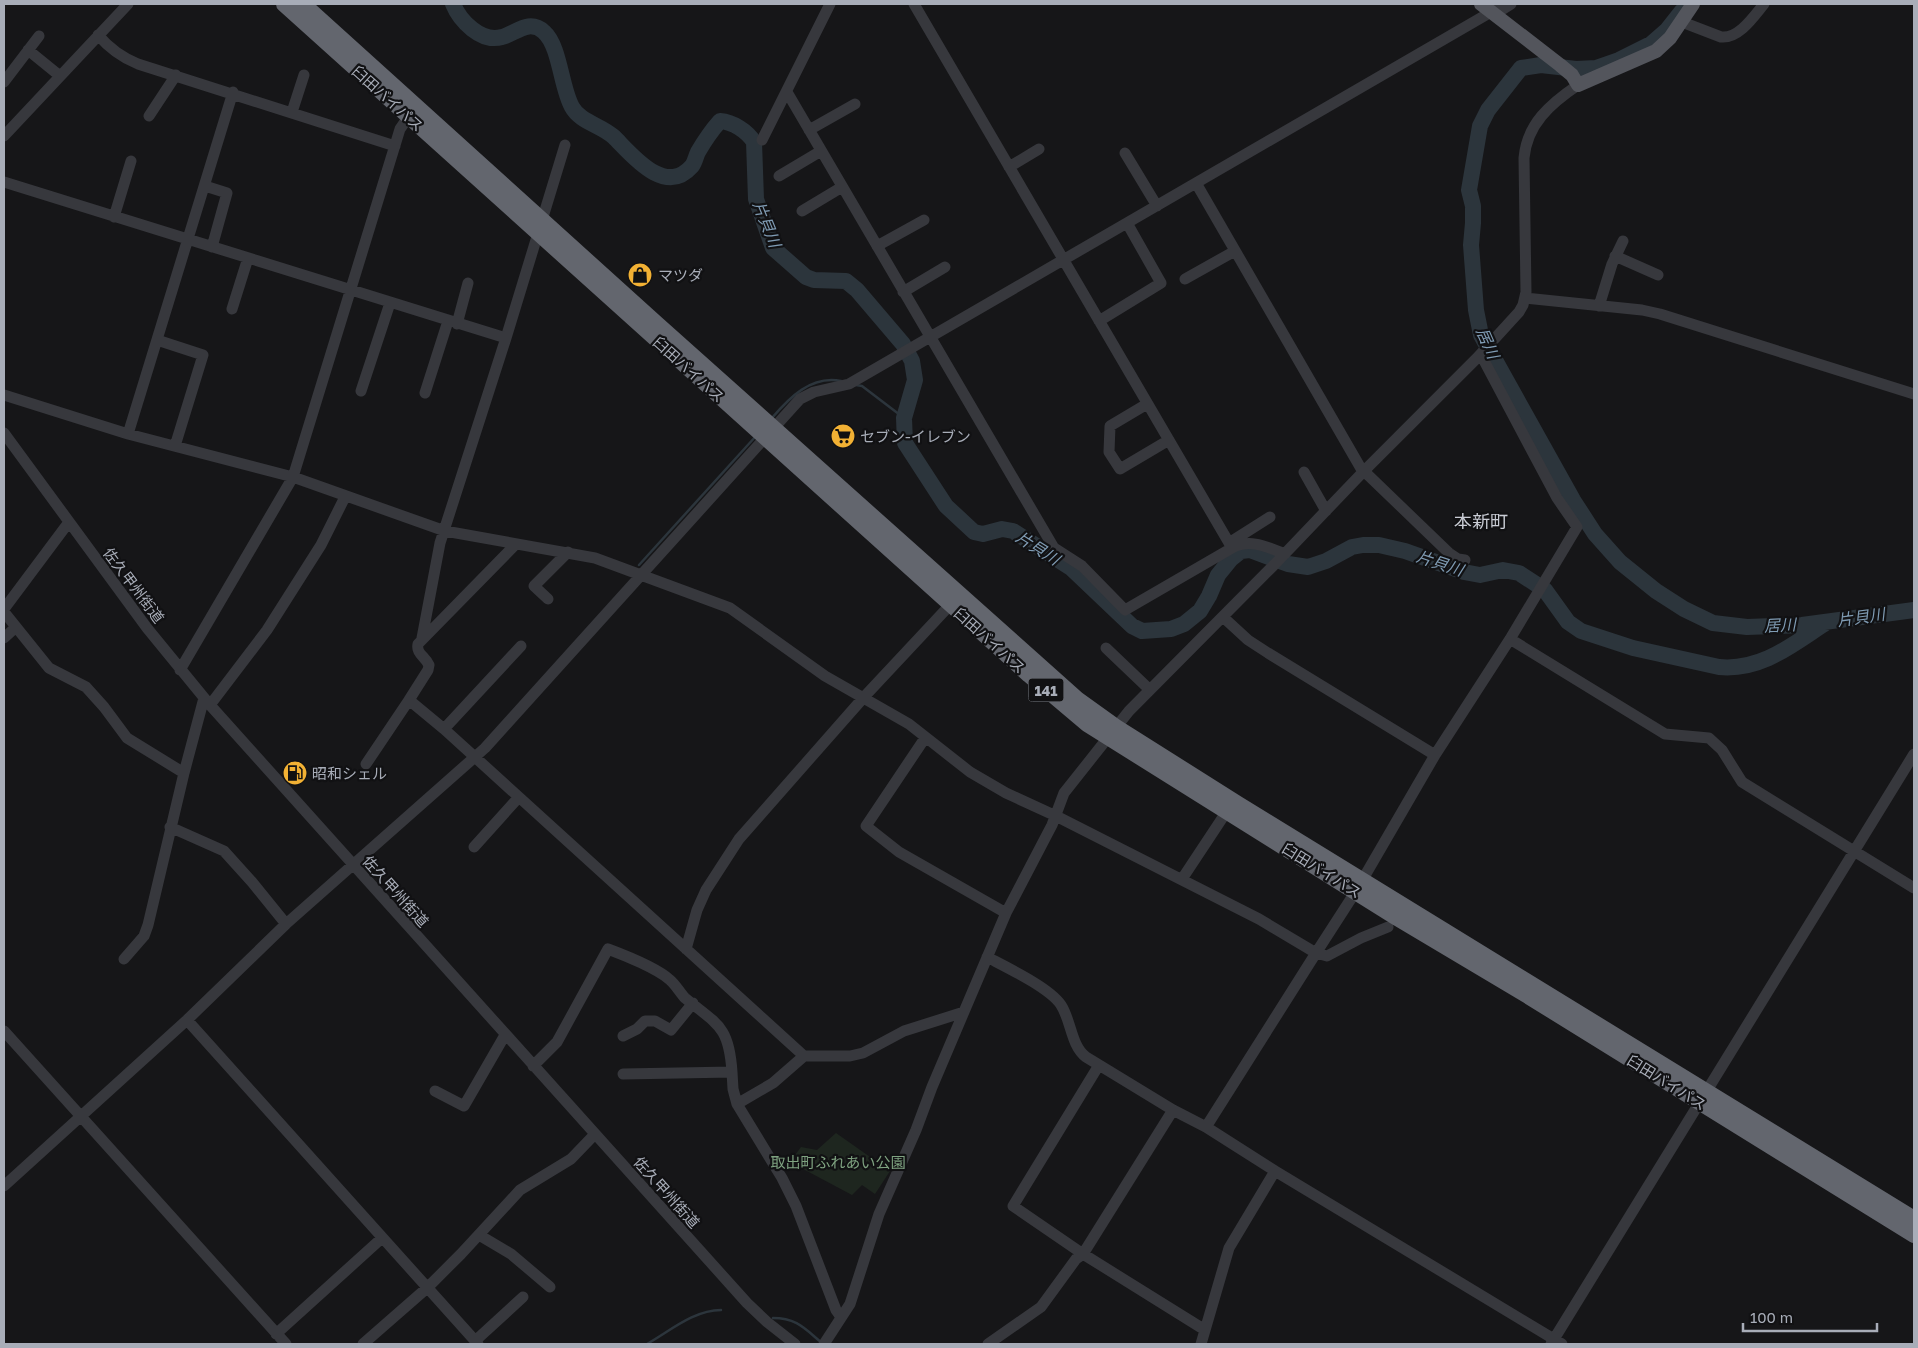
<svg xmlns="http://www.w3.org/2000/svg" width="1918" height="1348" viewBox="0 0 1918 1348" font-family="'Golos Text','Noto Sans JP',sans-serif">
  <style>
    .green { fill: #1e261f }
    .lines { fill: none; stroke-linecap: round; stroke-linejoin: round }
    .stream { stroke: #2c353c; stroke-width: 2.5 }
    .river { stroke: #2c353c; stroke-width: 16 }
    .minor { stroke: #37383d; stroke-width: 11 }
    .major { stroke: #53555c; stroke-width: 14 }
    .highway { stroke: #63666e; stroke-width: 16 }
    .labels { text-anchor: middle; dominant-baseline: central; stroke-width: 4.5; stroke-linejoin: round; paint-order: stroke }
    .shield { fill: #111113; stroke: #7b7e86; stroke-width: 1 }
    .shield-label { font-size: 14px; font-weight: bold; fill: #a8adb8 }
    .street-label { font-size: 15px; fill: #a8adb8; stroke: #111113 }
    .poi-label { font-size: 15px; fill: #a8adb8; stroke: #111113; text-anchor: start }
    .park-label { font-size: 15px; fill: #7fa381; stroke: #111113 }
    .water-label { font-size: 16px; font-style: italic; fill: #7f9bb3; stroke: #111113 }
    .quarter-label { font-size: 18px; fill: #c9ccd4; stroke: #111113 }
  </style>
  <rect width="100%" height="100%" fill="#161618"/>
  <!-- green -->
  <path class="green" d="M 836,1133 L 890,1171 L 875,1194 L 862,1185 L 852,1195 L 790,1162 L 801,1147 L 817,1150 Z"/>
  <g class="lines">
    <!-- stream -->
    <path class="stream" d="M 856,385 L 862,386 L 904,418
      M 771,419 C 789,398 811,375 841,381
      M 639,565 L 756,436
      M 773,1318 C 797,1318 805,1329 822,1343
      M 647,1344 C 670,1331 694,1310 721,1310"/>
    <!-- river -->
    <path class="river" d="M 453,4 C 460,21 481,43 502,37 C 515,34 529,18 544,32 C 560,46 561,88 572,107 C 580,122 601,125 614,137 C 632,155 665,197 692,166 C 695,162 696,156 698,152 C 705,140 711,131 720,121 C 733,122 747,131 754,142 L 756,199 L 773,248 L 806,277 L 814,280 L 846,281 L 857,290 L 903,344 L 912,361 L 915,380 L 904,418 L 905,443 L 946,506 L 974,532 L 983,534 L 1002,529 L 1013,531 L 1071,568 L 1132,626 L 1142,631 L 1171,629 L 1184,624 L 1200,611 L 1209,596 L 1218,575 L 1231,559 L 1241,551 L 1250,550 L 1288,564 L 1308,567 L 1326,561 L 1352,547 L 1363,545 L 1379,545 L 1405,551 L 1464,572 L 1480,575 L 1503,570 L 1519,573 L 1545,590 L 1568,622 L 1581,631 L 1633,648 L 1719,667 C 1762,671 1793,644 1827,622
      M 1682,11 L 1667,30 L 1651,44 L 1619,60 L 1596,68 L 1576,69 L 1541,65 L 1521,68 L 1488,110 L 1480,126 L 1469,190 L 1473,206 L 1473,223 L 1471,245 L 1476,310 L 1481,335 L 1573,500 L 1595,534 L 1620,562 L 1656,591 L 1684,609 L 1713,623 L 1747,627 L 1802,625 L 1914,610"/>
    <!-- minor -->
    <path class="minor" d="M 914,4 L 1232,548 C 1250,538 1267,547 1285,554
      M 1499,6 L 1503,9 L 1511,4
      M 1682,22 L 1721,37 C 1739,39 1754,16 1764,4
      M 98,35 C 109,48 123,58 138,64 L 395,146
      M 28,50 L 60,76
      M 4,82 L 39,36
      M 787,92 L 1054,548 L 1082,566 L 1125,610 L 1232,548
      M 292,112 L 304,75
      M 149,116 L 176,75
      M 809,130 L 855,104
      M 4,136 L 128,4
      M 762,140 L 830,4
      M 1125,153 L 1157,206
      M 1009,167 L 1039,149
      M 779,176 L 821,151
      M 4,182 L 506,338
      M 1196,183 L 1363,472 L 1368,475 L 1449,553 L 1458,559 L 1465,560
      M 205,186 L 227,193 L 212,247
      M 802,211 L 842,187
      M 114,217 L 131,161
      M 877,246 L 924,220
      M 1615,256 L 1658,275
      M 1185,279 L 1235,251
      M 903,292 L 945,267
      M 1525,298 L 1642,310 L 1660,314 L 1914,394
      M 1599,306 L 1612,264 L 1623,241
      M 232,309 L 248,258
      M 1099,321 L 1161,283 L 1127,223
      M 457,324 L 468,283
      M 157,340 L 203,355 L 175,446
      M 361,391 L 390,303
      M 425,393 L 448,321
      M 4,395 L 128,434 L 293,477 L 445,531 L 595,558 L 730,608 L 825,676 L 909,724 L 970,772 L 1006,793 L 1056,816 L 1259,919 L 1316,953 L 1327,956 L 1361,938 L 1388,927
      M 1147,404 L 1110,426 L 1109,452 L 1120,469 L 1169,440
      M 4,433 L 147,628 L 210,705 L 747,1303 L 767,1322 L 795,1344
      M 128,434 L 233,92
      M 1304,472 L 1326,511
      M 1229,543 L 1270,517
      M 516,544 L 418,644 C 416,654 425,656 429,665 L 428,670 L 409,700 L 444,729 L 804,1056
      M 548,599 L 534,586 L 568,552
      M 4,609 L 69,522
      M 4,612 L 49,668 L 86,687 L 104,707 L 127,738 L 184,773
      M 1223,617 L 1248,640 L 1268,653 L 1435,755
      M 4,638 L 16,627
      M 422,638 L 440,543 L 506,338 L 565,145
      M 1510,639 L 1665,734 L 1709,738 L 1722,750 L 1742,782 L 1914,888
      M 1106,648 L 1150,690
      M 180,670 L 293,477 L 400,129 L 409,116
      M 210,705 L 267,630 L 321,545 L 345,497
      M 444,729 L 521,646
      M 925,738 L 866,826 L 899,852 L 1006,913
      M 366,764 L 409,700
      M 170,827 L 224,851 L 252,882 L 286,924
      M 474,847 L 518,798
      M 1182,879 L 1227,811
      M 686,949 L 697,910 L 706,890 L 739,839 L 864,697 L 951,604
      M 987,957 C 1006,967 1050,988 1061,1005 C 1071,1020 1071,1046 1086,1057 L 1173,1110 L 1206,1127 L 1275,1171 L 1562,1344
      M 124,959 L 144,936 L 148,925 L 184,773 L 204,698
      M 187,1020 L 478,1344
      M 4,1031 L 286,1344
      M 623,1036 L 637,1029 L 645,1021 L 655,1021 L 671,1030 L 693,1003
      M 1099,1065 L 1013,1206 L 1083,1254 L 1205,1330
      M 533,1066 L 557,1042 L 608,949 C 624,955 658,969 670,980 C 676,985 680,993 685,998 C 718,1025 729,1026 732,1072
      M 623,1074 L 732,1072 L 733,1089 L 737,1104
      M 435,1091 L 464,1106 L 505,1035
      M 1206,1127 L 1316,953 L 1356,891 L 1435,755 L 1510,639 L 1577,527 L 1557,498 L 1481,355
      M 4,1186 L 187,1020 L 286,924 L 485,748 L 800,399 L 814,392 L 849,384 L 1491,12
      M 479,1235 L 511,1254 L 550,1287
      M 841,1317 L 836,1310 L 796,1206 L 782,1178 L 737,1104 L 773,1083 L 804,1056 L 850,1056 L 863,1053 L 904,1031 L 964,1012
      M 276,1334 L 382,1238
      M 475,1341 L 523,1297
      M 363,1344 L 427,1288 L 461,1254 L 520,1190 L 571,1159 L 595,1134
      M 824,1344 L 850,1304 L 879,1214 L 916,1130 L 932,1087 L 1006,913 L 1052,825 L 1064,793 L 1129,711 L 1272,567 L 1363,472 L 1477,358 L 1519,312 L 1523,305 L 1526,292 L 1524,158 C 1527,124 1550,104 1578,85
      M 988,1344 L 1041,1307 L 1076,1259 L 1083,1254 L 1173,1110
      M 1201,1344 L 1229,1248 L 1275,1171
      M 1551,1344 L 1914,754"/>
    <!-- major -->
    <path class="major" d="M 1481,4 L 1560,65 L 1572,75 L 1578,85 L 1656,51 L 1670,38 L 1693,4"/>
    <!-- highway -->
    <path class="highway" d="M 284,4 L 1029,675 L 1087,724 L 1397,918 L 1528,996 L 1914,1235
      M 303,4 L 657,324 L 1077,699 L 1116,727 L 1238,804 L 1914,1219"/>
  </g>
  <!-- icons -->
  <defs>
    <symbol id="shop-disc" viewBox="-11 -11 22 22"><circle r="9.5" fill="#f2b134" stroke="#111113"/><path d="M-5-2.5h2.3a2.7 3.5 0 0 1 5.4 0H5L5.5 6h-11ZM-1.5-2.5h3a1.5 2.3 0 0 0-3 0Z" fill="#111"/></symbol>
    <symbol id="supermarket-disc" viewBox="-11 -11 22 22"><circle r="9.5" fill="#f2b134" stroke="#111113"/><path d="M-6-5.5h2.5l.6 2H6L4.5 2H-2.5L-4.4-4H-6ZM-1.5 3.2a1.3 1.3 0 1 0 .1 0ZM3 3.2a1.3 1.3 0 1 0 .1 0Z" fill="#111"/></symbol>
    <symbol id="fuel-disc" viewBox="-11 -11 22 22"><circle r="9.5" fill="#f2b134" stroke="#111113"/><path d="M-5.5-6h7V0h2V4h1.3V-2.5L3-4.5l.8-.8L6-3V5H2.5V1h-1V6h-7ZM-4.2-4.7v3.2H.2V-4.7Z" fill="#111"/></symbol>
  </defs>
  <g fill-rule="evenodd">
    <use href="#shop-disc" x="626" y="261" width="28" height="28"/>
    <use href="#supermarket-disc" x="829" y="422" width="28" height="28"/>
    <use href="#fuel-disc" x="281" y="759" width="28" height="28"/>
  </g>
  <g class="labels">
    <!-- shield labels -->
    <rect class="shield" x="1028.5" y="678.5" width="35" height="23" rx="4"/>
    <g class="shield-label">
      <text x="1046" y="690">141</text>
    </g>
    <!-- street labels -->
    <g class="street-label">
      <text transform="translate(388 98) rotate(42)">臼田バイパス</text>
      <text transform="translate(689 369) rotate(42)">臼田バイパス</text>
      <text transform="translate(134 585) rotate(53)">佐久甲州街道</text>
      <text transform="translate(990 640) rotate(42)">臼田バイパス</text>
      <text transform="translate(1322 870) rotate(32)">臼田バイパス</text>
      <text transform="translate(396 891) rotate(48)">佐久甲州街道</text>
      <text transform="translate(1667 1082) rotate(32)">臼田バイパス</text>
      <text transform="translate(667 1192) rotate(48)">佐久甲州街道</text>
    </g>
    <!-- poi labels -->
    <g class="poi-label">
      <text x="658" y="275">マツダ</text>
      <text x="860" y="436">セブン-イレブン</text>
      <text x="312" y="773">昭和シェル</text>
    </g>
    <!-- park labels -->
    <g class="park-label">
      <text x="838" y="1162">取出町ふれあい公園</text>
    </g>
    <!-- water labels -->
    <g class="water-label">
      <text transform="translate(767 224) rotate(68)">片貝川</text>
      <text transform="translate(1488 343) rotate(66)">居川</text>
      <text transform="translate(1038 548) rotate(32)">片貝川</text>
      <text transform="translate(1440 563) rotate(18)">片貝川</text>
      <text transform="translate(1861 617) rotate(-8)">片貝川</text>
      <text transform="translate(1780 625) rotate(-3)">居川</text>
    </g>
    <!-- quarter labels -->
    <g class="quarter-label">
      <text x="1481" y="521">本新町</text>
    </g>
  </g>
  <!-- border -->
  <rect width="1918" height="1348" fill="none" stroke="#a8adb8" stroke-width="10"/>
  <!-- scale -->
  <path d="M1743 1323v8h134v-8" fill="none" stroke="#a8adb8" stroke-width="2.5"/>
  <text x="1750" y="1323" font-size="15" fill="#a8adb8" stroke="#111113" stroke-width="4" paint-order="stroke">100 m</text>
</svg>
